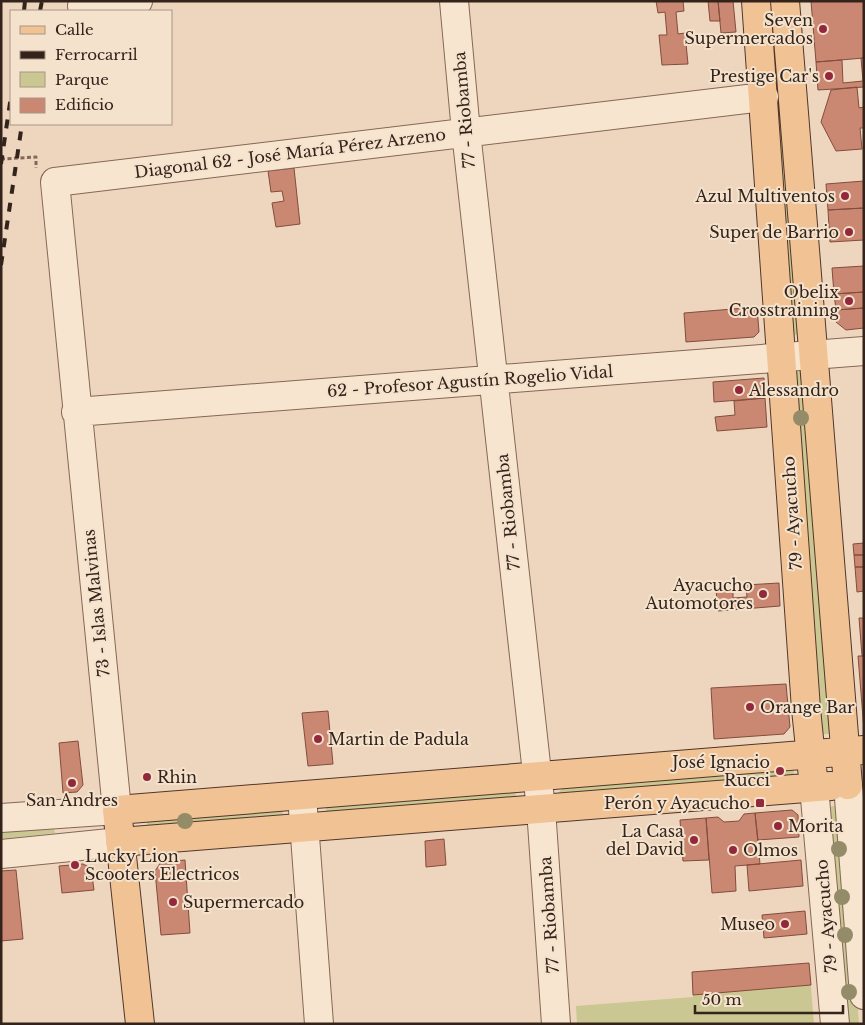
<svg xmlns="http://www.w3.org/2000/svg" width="865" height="1025" viewBox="0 0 865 1025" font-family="'Libre Baskerville',serif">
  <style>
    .green { fill: #cac792 }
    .building { fill: #ca8873; stroke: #834c3d }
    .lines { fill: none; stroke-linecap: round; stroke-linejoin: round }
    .minor-casing { stroke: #846757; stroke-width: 30 }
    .major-casing { stroke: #51362b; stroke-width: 30 }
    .path { stroke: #846757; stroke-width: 3; stroke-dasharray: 4 2.5; stroke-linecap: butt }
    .minor { stroke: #f8e5d0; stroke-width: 28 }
    .major { stroke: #f1c394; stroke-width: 28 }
    .rail { stroke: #33231b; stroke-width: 4; stroke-dasharray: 9 9; stroke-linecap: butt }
    .tree { fill: #948c68 }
    .poi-dot { fill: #92283b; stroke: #f4e2cc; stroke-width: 2 }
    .labels { text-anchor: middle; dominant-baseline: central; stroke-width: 4; stroke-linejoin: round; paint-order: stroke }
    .poi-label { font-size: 16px; fill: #33231b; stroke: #f4e2cc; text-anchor: end }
    .street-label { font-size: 16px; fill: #33231b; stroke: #f4e2cc }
  </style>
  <rect width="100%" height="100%" fill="#edd6bd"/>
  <!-- green -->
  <path class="green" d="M 765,1 L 774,1 L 800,332 L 794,336 L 791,333 Z
    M 802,371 L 834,726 L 829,734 L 822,734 L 816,729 L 796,372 Z
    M 793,767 L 794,774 L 790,779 L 560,796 L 559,792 L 563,788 Z
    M 515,790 L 516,796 L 512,802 L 326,812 L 326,806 Z
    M 832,806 L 838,806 L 843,812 L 859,1024 L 844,1024 L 827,812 Z
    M 282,809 L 283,816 L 147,827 L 147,821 Z
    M 50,828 L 54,829 L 55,833 L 1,839 L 1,831 Z
    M 809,963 L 814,1024 L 577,1024 L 576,1006 L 693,997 L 692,972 Z"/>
  <!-- building -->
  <path class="building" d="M 656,1 L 683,1 L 684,11 L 676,12 L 678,34 L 685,33 L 688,64 L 662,65 L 659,35 L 667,35 L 665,12 L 658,13 Z
    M 708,1 L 718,1 L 720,21 L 710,21 Z
    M 718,1 L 733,1 L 736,32 L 721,33 Z
    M 811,1 L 864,1 L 864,58 L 816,62 Z
    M 861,58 L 864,58 L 864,87 L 818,90 L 816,62 L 842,60 L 843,83 L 863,81 Z
    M 857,87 L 859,108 L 864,107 L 864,128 L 860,128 L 862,149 L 836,151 L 821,122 L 831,90 Z
    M 294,168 L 300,224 L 276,227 L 272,203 L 284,201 L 282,191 L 271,192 L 268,171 Z
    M 864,181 L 864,208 L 828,210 L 826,184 Z
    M 864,208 L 864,240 L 830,242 L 828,210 Z
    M 864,266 L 864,292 L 834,294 L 832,268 Z
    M 864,292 L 864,308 L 836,310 L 834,294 Z
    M 757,307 L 759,332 L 754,337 L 686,342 L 684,313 Z
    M 864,308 L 864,328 L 846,330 L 836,322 L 836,310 Z
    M 764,378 L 765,398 L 714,402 L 713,382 Z
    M 765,398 L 767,427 L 717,431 L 715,417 L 735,415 L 734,401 Z
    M 864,543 L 864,555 L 854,555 L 853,544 Z
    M 854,555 L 864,555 L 864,567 L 855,567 Z
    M 855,567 L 864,567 L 864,591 L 857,592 Z
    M 779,583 L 780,606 L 718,611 L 716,590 L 733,589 L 733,598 L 747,597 L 746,585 Z
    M 859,618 L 864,618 L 864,656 L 862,656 Z
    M 858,656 L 864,656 L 864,730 Z
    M 786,684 L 790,727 L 784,734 L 714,739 L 711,688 Z
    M 328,711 L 333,764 L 308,766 L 302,713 Z
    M 78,741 L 83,785 L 77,792 L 63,793 L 59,743 Z
    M 792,810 L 798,815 L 799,837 L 758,840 L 755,813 Z
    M 755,813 L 760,864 L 735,866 L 736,891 L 712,893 L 706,818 L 718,817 L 724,822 L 739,821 L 744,814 Z
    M 706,818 L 709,860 L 683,861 L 680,820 Z
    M 444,839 L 446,865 L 426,867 L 425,841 Z
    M 185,860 L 190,933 L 161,935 L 155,871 L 161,862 Z
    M 801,860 L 803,886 L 749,891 L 747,865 Z
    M 83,864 L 91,868 L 94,890 L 62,893 L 59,866 Z
    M 16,870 L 23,939 L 1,941 L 1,871 Z
    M 805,911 L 807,934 L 764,938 L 762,915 Z
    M 809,963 L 811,985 L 693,995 L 692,972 Z"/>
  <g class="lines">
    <defs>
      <path id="minor" d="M 454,1 L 466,132 L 541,809 L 556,1024
        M 82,6 L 138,1
        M 76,412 L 864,351
        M 848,785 L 864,995
        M 814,787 L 835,1024
        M 302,796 L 319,1024
        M 1,818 L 117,810 L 55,182 L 764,97
        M 1,854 L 120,842"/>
      <path id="major" d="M 756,1 L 806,709 L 814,787
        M 785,1 L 848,785
        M 120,842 L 831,786
        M 140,1024 L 117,810 L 864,750"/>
    </defs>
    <!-- minor casing -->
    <use href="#minor" class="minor-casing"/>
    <!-- major casing -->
    <use href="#major" class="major-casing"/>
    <!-- path -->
    <path class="path" d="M 1,159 L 36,157 L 36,168"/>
    <!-- minor -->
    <use href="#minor" class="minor"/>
    <!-- major -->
    <use href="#major" class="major"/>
    <!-- rail -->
    <path class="rail" d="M 24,11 L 25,1
      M 40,11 L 42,1
      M 1,164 L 11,96
      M 1,265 L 22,124"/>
  </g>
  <!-- trees -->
  <g class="tree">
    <circle cx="801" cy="418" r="8"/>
    <circle cx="185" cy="821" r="8"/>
    <circle cx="839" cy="849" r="8"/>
    <circle cx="842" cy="897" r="8"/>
    <circle cx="845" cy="935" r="8"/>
    <circle cx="849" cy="992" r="8"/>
  </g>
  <!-- markers -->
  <g class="poi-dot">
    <circle cx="823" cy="29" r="5"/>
    <circle cx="829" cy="76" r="5"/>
    <circle cx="845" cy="196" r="5"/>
    <circle cx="849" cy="232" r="5"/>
    <circle cx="849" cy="301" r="5"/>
    <circle cx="739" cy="390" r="5"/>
    <circle cx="763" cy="594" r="5"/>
    <circle cx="750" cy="707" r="5"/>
    <circle cx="318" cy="739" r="5"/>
    <circle cx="780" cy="771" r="5"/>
    <circle cx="147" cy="777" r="5"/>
    <circle cx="72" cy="783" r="5"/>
    <rect x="755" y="798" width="10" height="10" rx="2.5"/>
    <circle cx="778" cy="826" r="5"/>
    <circle cx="694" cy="840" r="5"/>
    <circle cx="733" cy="850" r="5"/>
    <circle cx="75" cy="865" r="5"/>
    <circle cx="173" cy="902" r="5"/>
    <circle cx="785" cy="924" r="5"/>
  </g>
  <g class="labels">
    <!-- poi labels -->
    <g class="poi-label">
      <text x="813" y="20">Seven<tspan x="813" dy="18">Supermercados</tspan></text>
      <text x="819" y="76">Prestige Car's</text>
      <text x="835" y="196">Azul Multiventos</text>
      <text x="839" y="232">Super de Barrio</text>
      <text x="839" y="292">Obelix<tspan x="839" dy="18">Crosstraining</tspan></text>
      <text x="749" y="390" text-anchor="start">Alessandro</text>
      <text x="753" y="585">Ayacucho<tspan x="753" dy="18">Automotores</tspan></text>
      <text x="760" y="707" text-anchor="start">Orange Bar</text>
      <text x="328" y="739" text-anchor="start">Martin de Padula</text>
      <text x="770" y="762">José Ignacio<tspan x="770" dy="18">Rucci</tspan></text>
      <text x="157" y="777" text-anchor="start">Rhin</text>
      <text x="72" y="800" text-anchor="middle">San Andres</text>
      <text x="750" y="803">Perón y Ayacucho</text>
      <text x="788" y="826" text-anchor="start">Morita</text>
      <text x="684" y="831">La Casa<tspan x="684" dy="18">del David</tspan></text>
      <text x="743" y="850" text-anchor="start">Olmos</text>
      <text x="85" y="856" text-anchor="start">Lucky Lion<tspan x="85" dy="18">Scooters Electricos</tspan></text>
      <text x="183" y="902" text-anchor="start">Supermercado</text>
      <text x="775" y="924">Museo</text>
    </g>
    <!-- street labels -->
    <g class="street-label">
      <text transform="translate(464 110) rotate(-95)">77 - Riobamba</text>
      <text transform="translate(290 153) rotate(-7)">Diagonal 62 - José María Pérez Arzeno</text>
      <text transform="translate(470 381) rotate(-4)">62 - Profesor Agustín Rogelio Vidal</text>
      <text transform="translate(508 512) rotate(-96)">77 - Riobamba</text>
      <text transform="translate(792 513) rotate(-94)">79 - Ayacucho</text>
      <text transform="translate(96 603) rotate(-96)">73 - Islas Malvinas</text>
      <text transform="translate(549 915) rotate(-94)">77 - Riobamba</text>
      <text transform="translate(826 916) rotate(-95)">79 - Ayacucho</text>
    </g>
  </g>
  <!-- border -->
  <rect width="865" height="1025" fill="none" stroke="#33231b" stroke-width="5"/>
  <!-- legend -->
  <rect x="10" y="10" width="162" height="115" fill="#f4e2cc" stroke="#a79685"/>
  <rect x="20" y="26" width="25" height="8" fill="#f1c394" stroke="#a79685"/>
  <text x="55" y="35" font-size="15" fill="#33231b">Calle</text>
  <rect x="20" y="51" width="25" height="8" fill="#33231b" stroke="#a79685"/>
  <text x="55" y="60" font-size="15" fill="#33231b">Ferrocarril</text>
  <rect x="20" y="72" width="25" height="15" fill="#cac792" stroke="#a79685"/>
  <text x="55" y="85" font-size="15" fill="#33231b">Parque</text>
  <rect x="20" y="98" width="25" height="15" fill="#ca8873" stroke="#a79685"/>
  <text x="55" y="110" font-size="15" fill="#33231b">Edificio</text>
  <!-- scale -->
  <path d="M695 1005v8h148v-8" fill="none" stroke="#33231b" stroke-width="2.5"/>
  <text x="702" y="1005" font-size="15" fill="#33231b" stroke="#f4e2cc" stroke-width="4" paint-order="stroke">50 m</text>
</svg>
